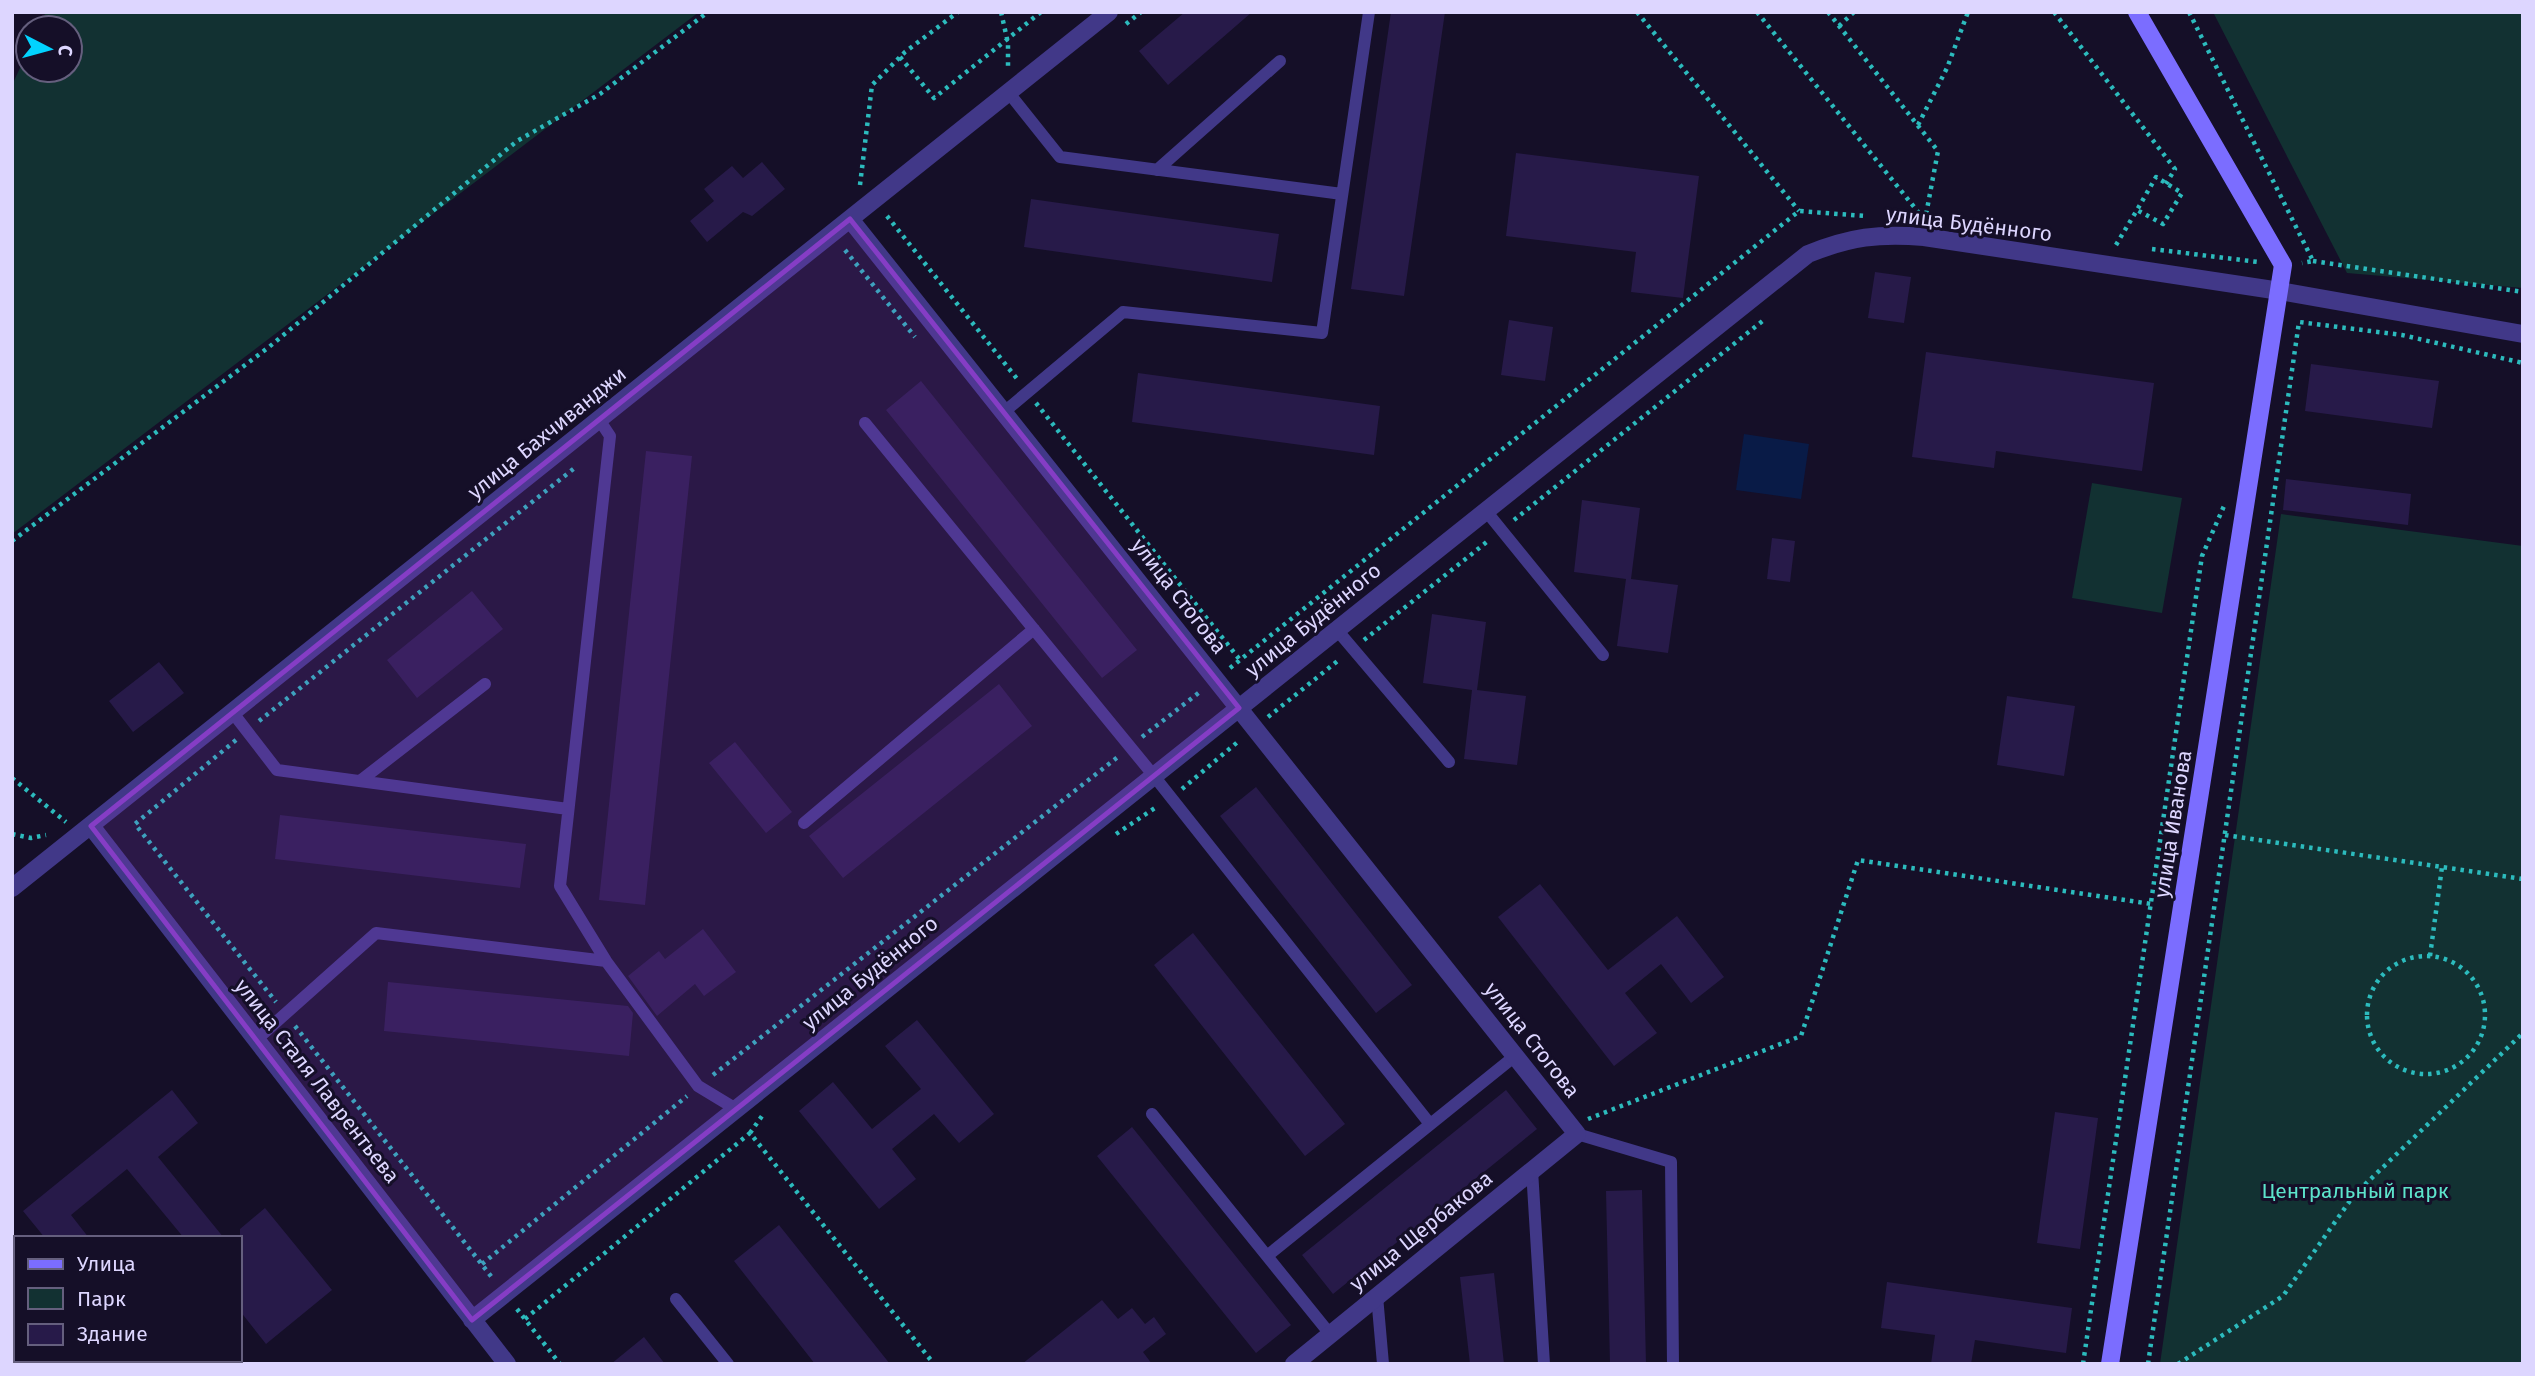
<svg xmlns="http://www.w3.org/2000/svg" width="2535" height="1376" viewBox="0 0 2535 1376" font-family="'Fira Sans',sans-serif">
  <style>
    .green { fill: #123132 }
    .water { fill: #091b47 }
    .building { fill: #271a49 }
    .lines { fill: none; stroke-linecap: round; stroke-linejoin: round }
    .path { stroke: #2cbbbd; stroke-width: 4.5; stroke-dasharray: 3.5 5; stroke-linecap: butt }
    .lane { stroke: #413888; stroke-width: 12 }
    .street { stroke: #413888; stroke-width: 18 }
    .secondary { stroke: #7b6dff; stroke-width: 18 }
    .marked { fill: #853dc5; fill-opacity: 0.2; stroke: #853dc5; stroke-width: 5; stroke-linejoin: round }
    .labels { text-anchor: middle; dominant-baseline: central; stroke-width: 6; stroke-linejoin: round; paint-order: stroke }
    .street-label { font-size: 21px; fill: #ddd6ff; stroke: #150f28 }
    .park-label { font-size: 21px; fill: #5de4cc; stroke: #150f28 }
  </style>
  <rect width="100%" height="100%" fill="#150f28"/>
  <!-- green -->
  <path class="green" d="M 46,12 L 699,12 L 12,534 L 12,85 L 28,51 L 28,70 L 70,70 L 70,28 L 38,28 Z
    M 2213,12 L 2523,12 L 2523,288 L 2347,273 Z
    M 2092,483 L 2182,498 L 2162,613 L 2072,598 Z
    M 2281,514 L 2523,546 L 2523,1364 L 2160,1364 Z"/>
  <!-- water -->
  <path class="water" d="M 1744,434 L 1809,444 L 1801,499 L 1736,490 Z"/>
  <!-- building -->
  <path class="building" d="M 1185,12 L 1252,12 L 1168,85 L 1139,51 Z
    M 1391,12 L 1445,12 L 1404,296 L 1351,289 Z
    M 1516,153 L 1699,176 L 1683,298 L 1631,292 L 1636,252 L 1506,236 Z
    M 762,162 L 785,189 L 752,216 L 743,212 L 707,242 L 690,221 L 714,201 L 704,189 L 732,166 L 743,178 Z
    M 1031,199 L 1279,234 L 1272,282 L 1024,247 Z
    M 1875,272 L 1911,277 L 1904,323 L 1868,318 Z
    M 1509,320 L 1553,327 L 1545,381 L 1501,375 Z
    M 1926,352 L 2154,383 L 2142,471 L 1996,451 L 1994,468 L 1912,457 Z
    M 2311,364 L 2439,381 L 2432,428 L 2305,411 Z
    M 1138,373 L 1380,406 L 1374,455 L 1132,422 Z
    M 921,381 L 1137,650 L 1102,678 L 886,410 Z
    M 646,451 L 692,456 L 645,905 L 599,900 Z
    M 2286,479 L 2411,494 L 2408,525 L 2283,510 Z
    M 1582,500 L 1640,508 L 1631,579 L 1678,585 L 1668,653 L 1617,646 L 1626,579 L 1574,572 Z
    M 1772,538 L 1795,541 L 1790,582 L 1767,579 Z
    M 472,591 L 503,629 L 417,698 L 387,660 Z
    M 1432,614 L 1486,622 L 1477,690 L 1526,696 L 1517,765 L 1464,759 L 1472,690 L 1423,683 Z
    M 159,662 L 184,693 L 133,732 L 109,701 Z
    M 999,684 L 1032,726 L 843,878 L 809,836 Z
    M 2007,696 L 2075,706 L 2064,776 L 1997,765 Z
    M 735,742 L 792,812 L 766,833 L 709,763 Z
    M 1256,787 L 1412,985 L 1376,1013 L 1220,816 Z
    M 280,815 L 526,844 L 520,888 L 275,859 Z
    M 1540,884 L 1608,970 L 1677,916 L 1724,977 L 1691,1003 L 1661,964 L 1625,993 L 1657,1033 L 1614,1066 L 1498,917 Z
    M 703,929 L 736,972 L 704,996 L 695,984 L 657,1016 L 628,976 L 659,951 L 665,959 Z
    M 1193,933 L 1345,1124 L 1305,1156 L 1154,965 Z
    M 388,982 L 628,1006 L 633,1013 L 629,1056 L 384,1031 Z
    M 917,1020 L 994,1114 L 959,1143 L 934,1114 L 892,1149 L 916,1179 L 879,1209 L 799,1111 L 833,1082 L 872,1129 L 921,1089 L 885,1046 Z
    M 172,1090 L 198,1123 L 158,1157 L 224,1238 L 184,1238 L 127,1169 L 71,1215 L 89,1238 L 45,1238 L 23,1211 Z
    M 1506,1090 L 1537,1129 L 1333,1294 L 1302,1255 Z
    M 2055,1112 L 2098,1118 L 2080,1249 L 2037,1243 Z
    M 1132,1127 L 1291,1325 L 1256,1353 L 1097,1156 Z
    M 1642,1190 L 1646,1364 L 1610,1364 L 1606,1191 Z
    M 265,1208 L 332,1290 L 266,1344 L 240,1311 L 240,1229 Z
    M 779,1225 L 890,1364 L 815,1364 L 734,1261 Z
    M 1494,1273 L 1504,1364 L 1470,1364 L 1460,1277 Z
    M 1887,1282 L 2072,1308 L 2066,1353 L 1975,1340 L 1971,1364 L 1931,1364 L 1935,1335 L 1881,1328 Z
    M 1102,1300 L 1118,1319 L 1132,1308 L 1145,1324 L 1154,1317 L 1166,1334 L 1143,1352 L 1152,1364 L 1022,1364 Z
    M 644,1337 L 665,1364 L 611,1364 Z"/>
  <g class="lines">
    <!-- path -->
    <path class="path" d="M 1001,12 L 1008,43 L 1008,67
      M 1637,12 L 1799,211
      M 1757,12 L 1923,218
      M 1828,12 L 1938,151 L 1925,220
      M 2054,12 L 2175,169 L 2166,184
      M 2189,12 L 2313,261 L 2302,263
      M 1126,24 L 1141,12
      M 1839,26 L 1854,12
      M 900,57 L 934,98 L 1041,12
      M 1918,125 L 1947,68 L 1968,12
      M 860,185 L 872,85 L 905,52 L 958,12
      M 887,216 L 1018,380
      M 2116,245 L 2137,210 L 2163,224 L 2182,193 L 2156,177 L 2137,210
      M 2152,249 L 2258,262
      M 845,250 L 915,337
      M 2313,261 L 2523,292
      M 1036,403 L 1240,660
      M 1514,520 L 1765,319
      M 12,541 L 269,347 L 517,141 L 600,94 L 708,12
      M 1364,640 L 1488,541
      M 1230,668 L 1799,211 L 1865,216
      M 1268,717 L 1340,659
      M 259,721 L 577,466
      M 1142,737 L 1201,691
      M 236,740 L 135,824 L 276,1002
      M 12,778 L 66,822
      M 1182,789 L 1240,740
      M 12,834 L 31,838 L 46,835
      M 1116,834 L 1158,806
      M 2225,835 L 2523,879
      M 2430,956 L 2442,867
      M2367 1015a59 59 0 1 1 118 0a59 59 0 1 1-118 0Z
      M 295,1026 L 494,1280
      M 713,1075 L 1119,756
      M 1588,1119 L 1801,1036 L 1858,860 L 2151,904
      M 750,1133 L 762,1116
      M 482,1264 L 687,1096
      M 517,1309 L 560,1364
      M 525,1319 L 750,1133 L 934,1364
      M 2083,1364 L 2202,556 L 2224,506
      M 2148,1364 L 2299,322 L 2402,335 L 2523,363
      M 2178,1364 L 2283,1296 L 2354,1195 L 2523,1033"/>
    <!-- lane -->
    <path class="lane" d="M 1009,93 L 1060,157 L 1342,194
      M 1157,170 L 1280,61
      M 1004,412 L 1123,312 L 1322,333 L 1369,12
      M 600,421 L 610,436 L 560,886 L 606,961 L 698,1086 L 736,1109
      M 865,423 L 1154,776 L 1430,1124
      M 1486,511 L 1603,655
      M 1337,630 L 1449,762
      M 233,713 L 277,770 L 568,809
      M 360,781 L 485,684
      M 804,823 L 1034,629
      M 256,1040 L 376,933 L 606,961
      M 1152,1114 L 1330,1334
      M 1577,1134 L 1671,1162 L 1673,1364
      M 1532,1170 L 1544,1364
      M 1267,1256 L 1515,1056
      M 1377,1296 L 1383,1364
      M 676,1299 L 728,1364"/>
    <!-- street -->
    <path class="street" d="M 850,219 L 1577,1134 L 1294,1364
      M 91,826 L 507,1364
      M 12,888 L 1109,12
      M 472,1320 L 1808,254 C 1850,237 1879,233 1924,237 L 2280,291 L 2523,334"/>
    <!-- secondary -->
    <path class="secondary" d="M 2110,1364 L 2283,265 L 2137,12"/>
  </g>
  <!-- marked area -->
  <path class="marked" d="M 850,219 L 1239,708 L 472,1320 L 91,826 Z"/>
  <g class="labels">
    <!-- street labels -->
    <g class="street-label">
      <text transform="translate(1969 224) rotate(7)">улица Будённого</text>
      <text transform="translate(547 433) rotate(-39)">улица Бахчиванджи</text>
      <text transform="translate(1179 596) rotate(52)">улица Стогова</text>
      <text transform="translate(1313 620) rotate(-39)">улица Будённого</text>
      <text transform="translate(2173 824) rotate(-81)">улица Иванова</text>
      <text transform="translate(870 973) rotate(-39)">улица Будённого</text>
      <text transform="translate(1532 1040) rotate(52)">улица Стогова</text>
      <text transform="translate(317 1081) rotate(52)">улица Сталя Лаврентьева</text>
      <text transform="translate(1421 1231) rotate(-39)">улица Щербакова</text>
    </g>
    <!-- park labels -->
    <g class="park-label">
      <text x="2355" y="1191">Центральный парк</text>
    </g>
  </g>
  <!-- border -->
  <rect width="2535" height="1376" fill="none" stroke="#ddd6ff" stroke-width="28"/>
  <!-- legend -->
  <rect x="14" y="1236" width="228" height="126" fill="#150f28" stroke="#655f7e" stroke-width="2"/>
  <rect x="28" y="1259" width="35" height="10" fill="#7b6dff" stroke="#655f7e" stroke-width="2"/>
  <text x="77" y="1271" font-size="21" fill="#ddd6ff">Улица</text>
  <rect x="28" y="1288" width="35" height="21" fill="#123132" stroke="#655f7e" stroke-width="2"/>
  <text x="77" y="1306" font-size="21" fill="#ddd6ff">Парк</text>
  <rect x="28" y="1324" width="35" height="21" fill="#271a49" stroke="#655f7e" stroke-width="2"/>
  <text x="77" y="1341" font-size="21" fill="#ddd6ff">Здание</text>
  <!-- north arrow -->
  <g transform="translate(49 49) rotate(96)"><circle r="33" fill="#150f28" stroke="#655f7e" stroke-width="2"/>
  <path d="M0-5L12 26L0 18L-12 26Z" fill="#02d3ff"/>
  <text y="-10" font-size="19" font-weight="bold" text-anchor="middle" fill="#ddd6ff">С</text>
  </g>
</svg>
